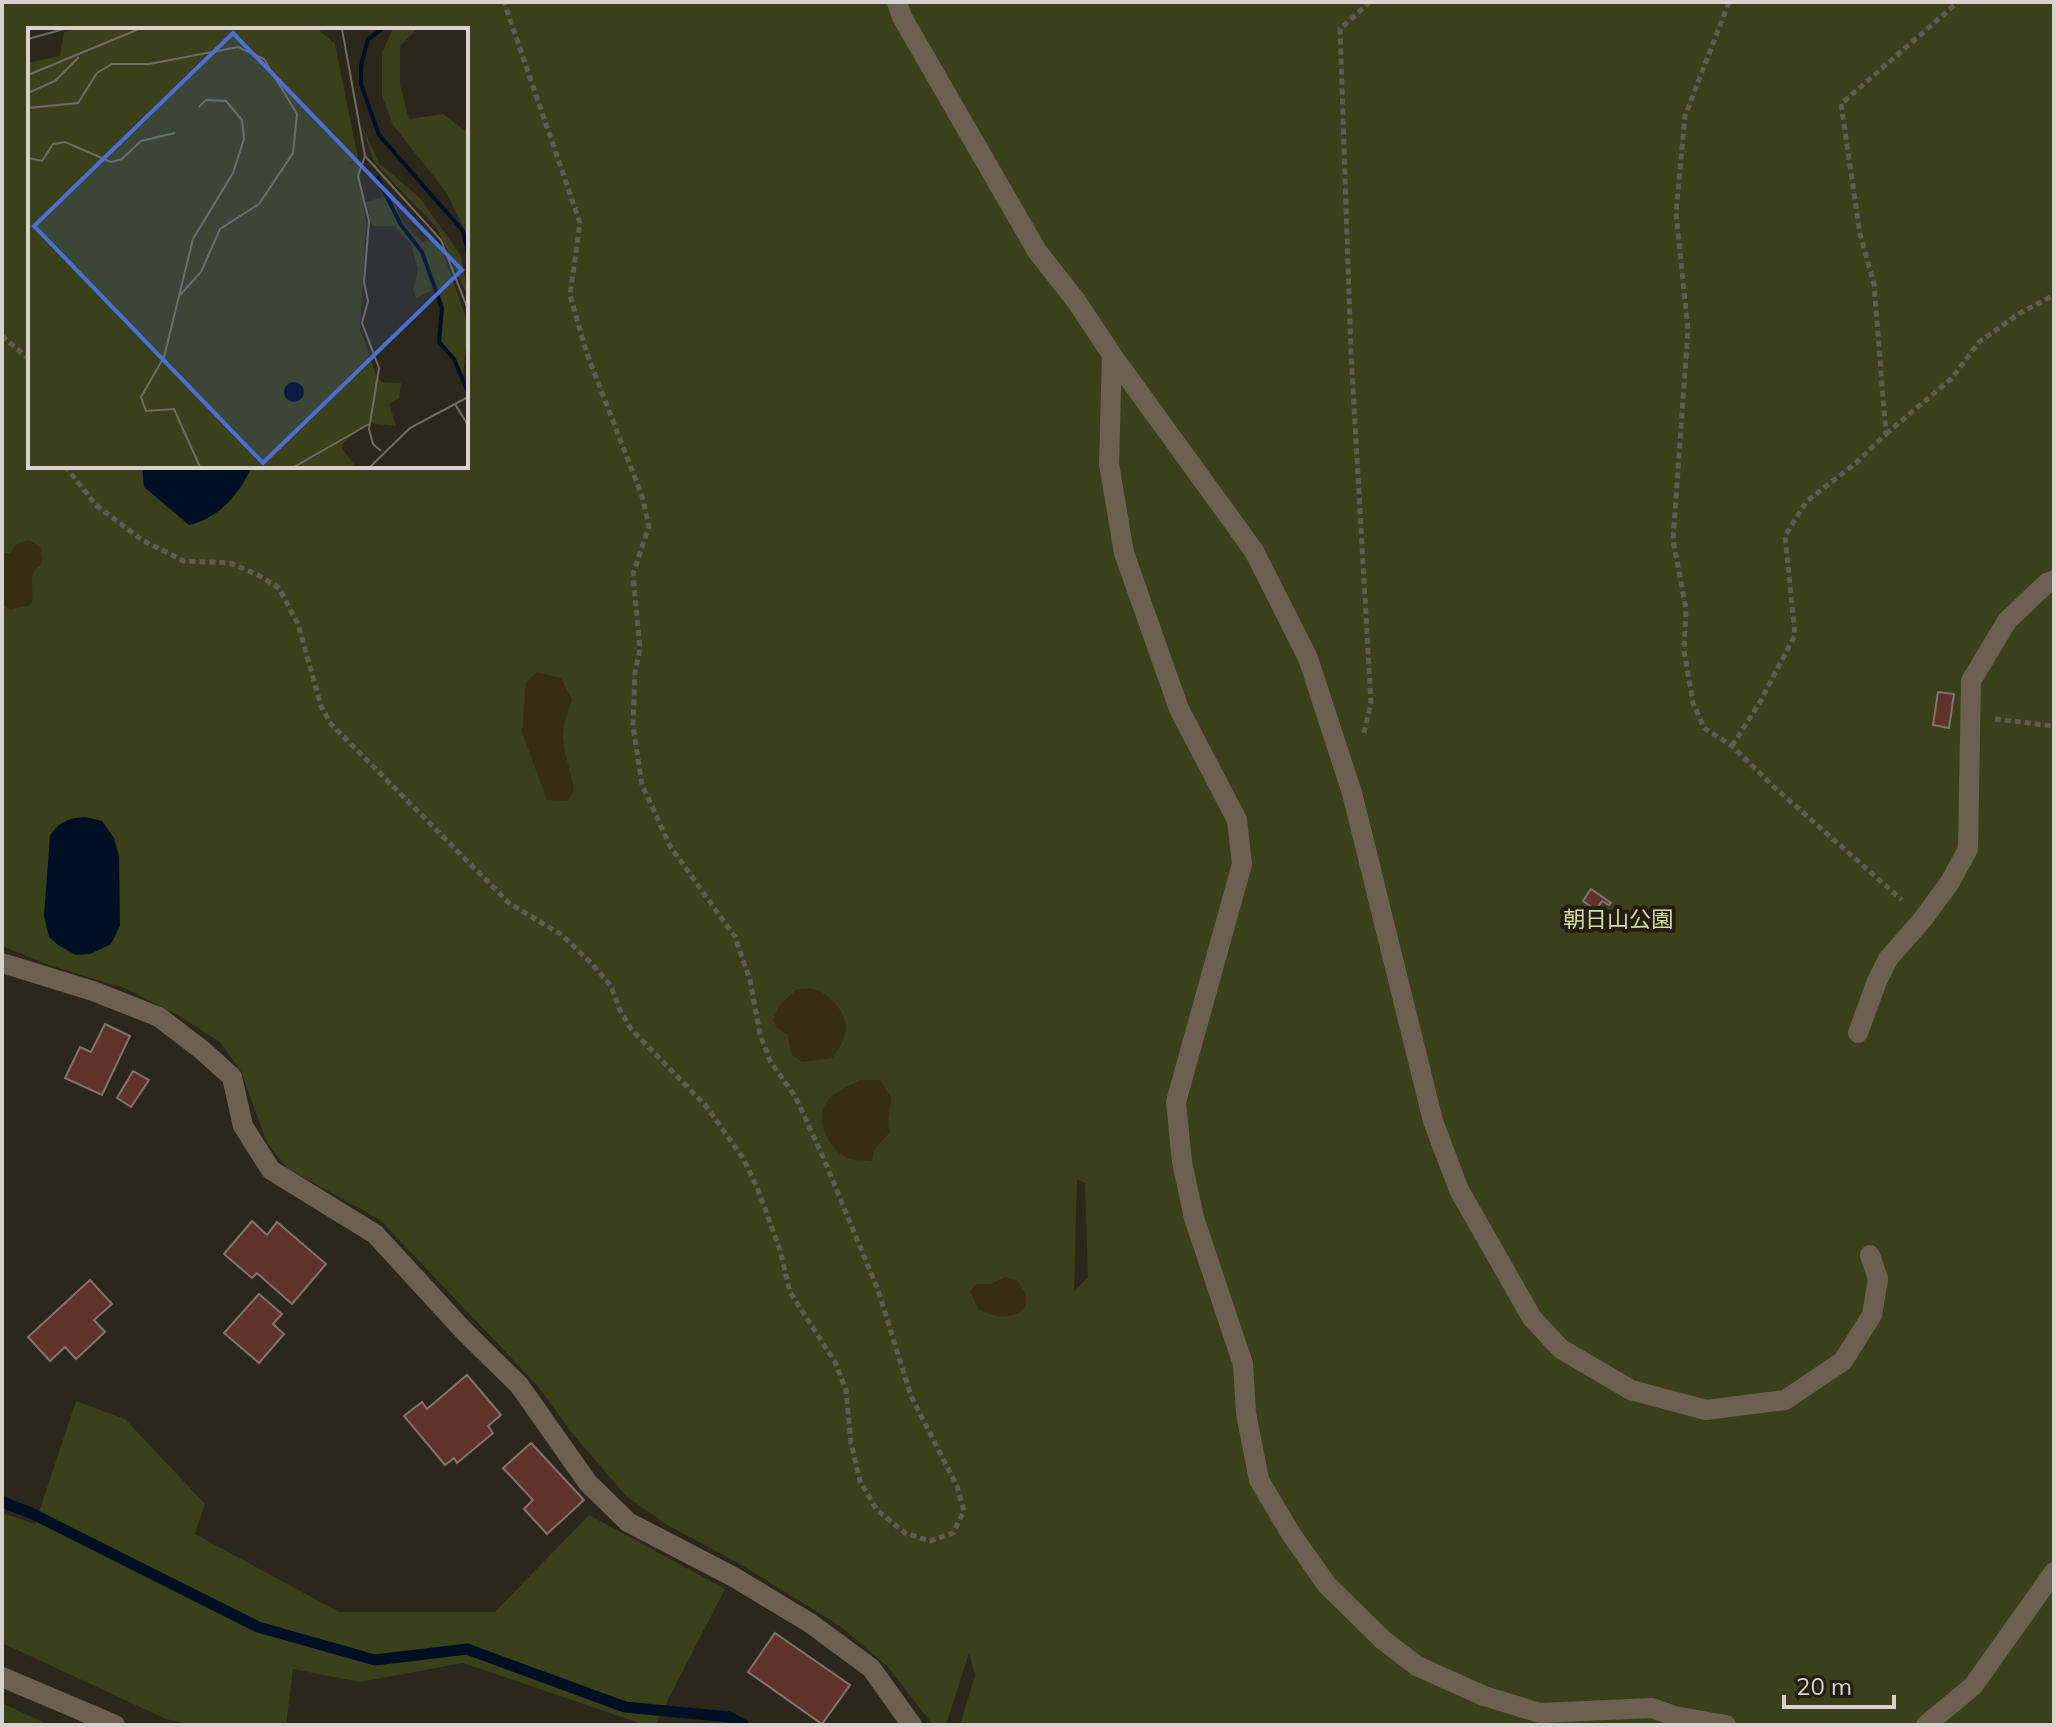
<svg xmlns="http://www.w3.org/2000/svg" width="2056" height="1727" viewBox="0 0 2056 1727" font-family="Mulish,'Noto Sans JP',sans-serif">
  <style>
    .green { fill: #39401a; fill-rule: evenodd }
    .sand { fill: #372e0e }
    .water { fill: #000f24 }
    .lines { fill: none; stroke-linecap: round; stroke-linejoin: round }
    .stream { stroke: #000f24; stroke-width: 11 }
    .building { fill: #5f332a; stroke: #83736f; stroke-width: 2 }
    .path { stroke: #615c52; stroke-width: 5; stroke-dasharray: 6 4; stroke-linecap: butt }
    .street { stroke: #6c6150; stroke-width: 20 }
    .labels { text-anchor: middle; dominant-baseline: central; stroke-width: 8; stroke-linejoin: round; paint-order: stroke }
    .park-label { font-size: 22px; fill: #d0e097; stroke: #231d12 }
    .inset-river { fill: none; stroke: #000f24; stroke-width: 4 }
    .inset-road { fill: none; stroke: #706c62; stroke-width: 2 }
    .view { fill: #4c6fd5; fill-opacity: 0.15; stroke: #4c6fd5; stroke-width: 4 }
    .inset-edge { fill: none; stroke: #d7d3cc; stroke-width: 4 }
  </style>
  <rect width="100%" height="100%" fill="#2c271b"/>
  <!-- green -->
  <path class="green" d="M 2,2 L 2054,2 L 2054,1725 L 960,1725 L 975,1675 L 969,1653 L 946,1725 L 933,1725 L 888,1667 L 840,1626 L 740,1564 L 669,1526 L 626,1496 L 572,1433 L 537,1385 L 380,1220 L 287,1168 L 267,1143 L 241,1071 L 220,1042 L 181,1017 L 127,989 L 49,965 L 2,946 ZM 30,30 L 466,30 L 466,466 L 30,466 ZM 1077,1179 L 1085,1183 L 1088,1277 L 1074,1292 Z
    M 76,1401 L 125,1419 L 205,1504 L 195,1534 L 339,1612 L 495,1612 L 589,1515 L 725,1589 L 655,1725 L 645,1725 L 463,1663 L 360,1682 L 293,1669 L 286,1725 L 193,1725 L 166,1719 L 2,1643 L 2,1513 L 35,1524 Z
    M 2,1703 L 49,1725 L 2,1725 Z"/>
  <!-- sand -->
  <path class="sand" d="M 29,540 L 40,547 L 42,558 L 41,565 C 25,573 36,591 31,605 L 10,610 L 2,604 L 2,553 L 10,553 L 18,543 Z
    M 537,672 L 561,678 L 572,700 C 569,710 564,721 563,732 C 561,745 572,775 574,790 L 567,801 L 547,800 L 522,732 L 526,682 Z
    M 797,989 C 803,989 811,988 817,990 C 824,992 832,1000 837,1006 C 852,1025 846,1040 832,1058 L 802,1062 L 791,1054 L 788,1035 L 777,1028 L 773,1020 L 779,1006 Z
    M 860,1080 L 880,1080 L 891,1098 L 888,1124 L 890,1132 L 874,1150 L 872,1161 C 865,1160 854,1161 847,1158 C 828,1148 813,1119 828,1100 C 836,1091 850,1086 860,1080 Z
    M 1005,1277 L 1017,1280 L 1026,1294 L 1026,1306 C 1012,1321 995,1318 978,1309 L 970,1291 L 977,1284 L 991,1284 Z"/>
  <!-- water -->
  <path class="water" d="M 142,466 L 251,466 L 251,468 C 239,495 219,518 189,525 L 144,487 Z
    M 85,817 L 102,821 L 114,838 L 119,856 L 120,926 L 111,944 L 90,954 L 76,955 L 58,945 L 49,937 L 44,916 L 50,836 C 59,822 68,818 85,817 Z"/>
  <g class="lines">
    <!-- stream -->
    <path class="stream" d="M 2,1502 L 31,1513 L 258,1627 L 375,1660 L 467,1649 L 625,1707 L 729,1717 L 744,1725"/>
  </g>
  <!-- building -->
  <path class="building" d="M 1938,692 L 1954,694 L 1949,728 L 1933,725 Z
    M 1591,889 L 1611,903 L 1609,905 L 1602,901 L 1596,910 L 1583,901 Z
    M 105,1024 L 130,1036 L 102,1095 L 65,1078 L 80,1047 L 91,1052 Z
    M 133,1071 L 149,1080 L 131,1107 L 117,1098 Z
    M 252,1221 L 267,1235 L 277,1222 L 326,1264 L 292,1304 L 257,1273 L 252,1278 L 224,1254 Z
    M 90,1280 L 112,1304 L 94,1320 L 105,1332 L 76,1359 L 65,1347 L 50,1361 L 28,1337 Z
    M 259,1294 L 282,1314 L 273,1324 L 284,1334 L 259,1363 L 224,1333 Z
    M 467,1375 L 501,1415 L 488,1426 L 493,1433 L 457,1463 L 454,1458 L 445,1465 L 404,1416 L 422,1402 L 427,1409 Z
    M 531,1443 L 584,1500 L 547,1534 L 524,1509 L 533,1500 L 503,1468 Z
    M 775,1633 L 850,1685 L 822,1724 L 748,1672 Z"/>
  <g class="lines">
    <!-- path -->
    <path class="path" d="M 1729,2 L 1685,116 L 1676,213 L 1688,330 L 1673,540 L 1686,609 L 1684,651 L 1693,703 L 1704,728 L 1732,746 L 1774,787 L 1902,900
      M 2,336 L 30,360
      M 1886,434 L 1952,378 L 1979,342 L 2020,313 L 2054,295
      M 65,466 L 96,505 L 142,540 L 184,561 L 230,563 L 258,575 L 279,588 L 298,624 L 321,706 L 331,724 L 509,903 L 562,935 L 593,965 L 611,986 L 620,1010 L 631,1029 L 706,1106 L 743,1158 L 757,1187 L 780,1250 L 790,1292 L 835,1362 L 846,1390 L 851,1443 L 860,1481 L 877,1510 L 905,1533 L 930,1541 L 953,1533 L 964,1511 L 957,1486 L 911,1396 L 878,1290 L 823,1157 L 795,1096 L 770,1061 L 760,1034 L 750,980 L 735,937 L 670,846 L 642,785 L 633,726 L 635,672 L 640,649 L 633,574 L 649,526 L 642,496 L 587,354 L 570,295 L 580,223 L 504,2
      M 1995,719 L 2054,726
      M 1364,733 L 1371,703 L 1351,353 L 1340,29 L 1370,2
      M 1732,746 L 1760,702 L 1795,635 L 1785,536 L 1806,502 L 1857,462 L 1886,434 L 1874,284 L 1860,234 L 1841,104 L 1958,2"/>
    <!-- street -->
    <path class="street" d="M 897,2 L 902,17 L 1037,251 L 1077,302 L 1112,355 L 1254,551 L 1308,658 L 1352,793 L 1433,1121 L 1459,1190 L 1532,1318 L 1561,1349 L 1631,1390 L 1706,1410 L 1785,1400 L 1843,1361 L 1872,1315 L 1878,1279 L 1870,1255
      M 1112,355 L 1109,464 L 1124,553 L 1179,709 L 1237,820 L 1242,864 L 1176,1102 L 1182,1162 L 1194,1218 L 1243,1364 L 1246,1413 L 1259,1480 L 1291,1534 L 1327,1585 L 1383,1640 L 1417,1666 L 1484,1696 L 1540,1713 L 1652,1708 L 1674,1716 L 1726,1725
      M 2,963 L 93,991 L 159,1017 L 202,1050 L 232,1077 L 243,1126 L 271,1170 L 375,1234 L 464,1331 L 519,1385 L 588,1483 L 628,1522 L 732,1576 L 810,1623 L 871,1668 L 912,1725
      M 1858,1033 L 1877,981 L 1888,959 L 1923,919 L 1950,882 L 1968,849 L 1971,681 L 2007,621 L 2047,583 L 2054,580
      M 2,1677 L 115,1725
      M 1926,1725 L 1973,1686 L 2054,1572"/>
  </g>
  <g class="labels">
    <!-- park labels -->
    <g class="park-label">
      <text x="1618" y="919">朝日山公園</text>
    </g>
  </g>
  <!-- overview -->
  <g transform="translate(28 28)">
    <rect width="440" height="440" fill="#2c271b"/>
    <path d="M 49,1 L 290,1 L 307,16 L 330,130 L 319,137 L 330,132 L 338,196 L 332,301 L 348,347 L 354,354 L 373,355 L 371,370 L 361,376 L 368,398 L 340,395 L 316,414 L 314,420 L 327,438 L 0,439 L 0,35 L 32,28 L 36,4 ZM 365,1 L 389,1 L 372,18 L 372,57 L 381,91 L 415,86 L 440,105 L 440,209 L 418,164 L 365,97 L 354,68 L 354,24 ZM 332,94 L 351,135 L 392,170 L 433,228 L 440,269 L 409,200 L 346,134 ZM 362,167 L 376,196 L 395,215 L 405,208 L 415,224 L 440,296 L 435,350 L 412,312 L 415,282 L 407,261 L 388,270 L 385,262 L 390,241 L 383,216 L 366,198 L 344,198 L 338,174 Z" fill="#39401a"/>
    <path d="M256 364a10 10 0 1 1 20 0a10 10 0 1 1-20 0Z" fill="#000f24"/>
    <path class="inset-river" d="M 354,1 L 340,11 L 333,38 L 333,56 L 351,107 L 435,203 L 440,225M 349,149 L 373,197 L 394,224 L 414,280 L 411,314 L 426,331 L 439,362"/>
    <path class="inset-road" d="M 314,1 L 337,128 L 413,212 L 440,282M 0,11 L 36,1M 0,47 L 111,1M 0,65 L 27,53 L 51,29M 171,79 L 178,72 L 198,73 L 214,92 L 216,111 L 205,145 L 165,211 L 136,329 L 113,369 L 118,383 L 146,381 L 172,439M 0,80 L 50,75 L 69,45 L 84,36 L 121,36 L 210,19 L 236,31 L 269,86 L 265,125 L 231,176 L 192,201 L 173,244 L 152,267M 337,128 L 330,148 L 341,193 L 336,254 L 340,273 L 334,295 L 351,340 L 341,401 L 345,416 L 353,423M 0,130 L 14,133 L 25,116 L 37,114 L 83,134 L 94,131 L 113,113 L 147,105M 427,376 L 440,397M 266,439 L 341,396M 342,439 L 382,400 L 440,369"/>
    <path class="view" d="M 205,5 L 434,242 L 235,435 L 6,198 Z"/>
    <rect width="440" height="440" class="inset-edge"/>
  </g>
  <!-- border -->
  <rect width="2056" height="1727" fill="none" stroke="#d7d3cc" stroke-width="8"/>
  <!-- scale -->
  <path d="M1784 1695v12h110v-12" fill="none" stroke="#d7d3cc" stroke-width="4"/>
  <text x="1796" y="1695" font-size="24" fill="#d7d3cc" stroke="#231d12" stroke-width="6" paint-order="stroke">20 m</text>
</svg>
